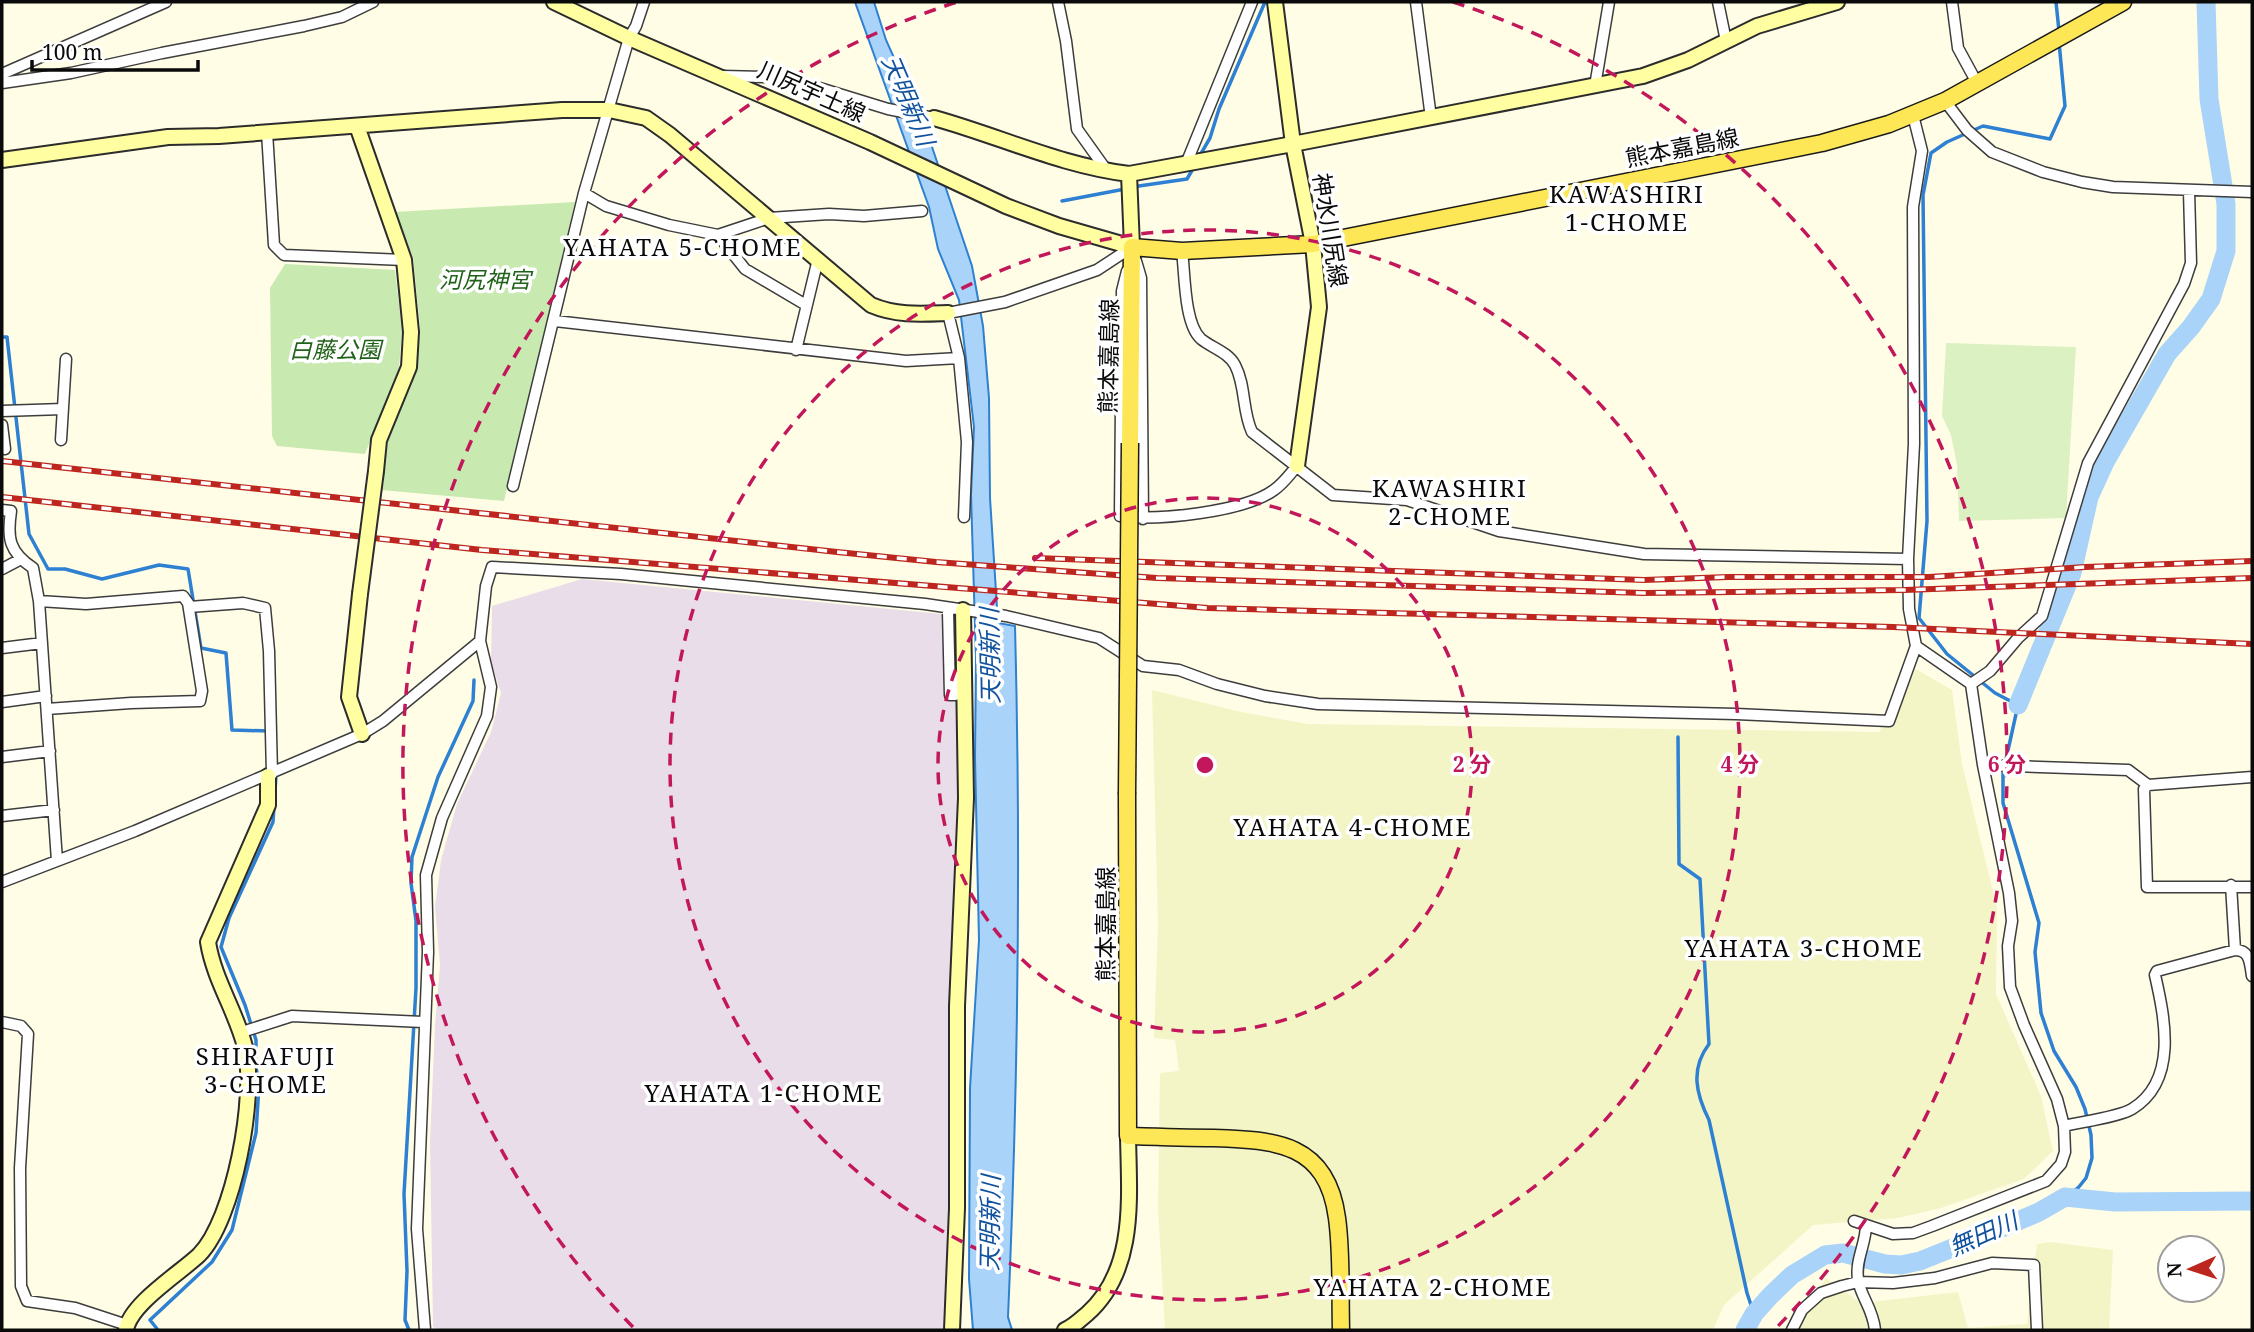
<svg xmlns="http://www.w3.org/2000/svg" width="2254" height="1332" viewBox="0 0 2254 1332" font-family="'Noto Serif','Noto Sans JP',serif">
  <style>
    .industrial { fill: #eaddea }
    .farmland { fill: #f4f5c6 }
    .green { fill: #c8eab0 }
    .pitch { fill: #dcf1c2 }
    .water { fill: #a9d3f8; stroke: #2d80d2; stroke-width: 2 }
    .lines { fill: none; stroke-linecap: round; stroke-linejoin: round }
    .stream { stroke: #2d80d2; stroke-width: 3.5 }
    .river { stroke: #a9d3f8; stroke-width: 19 }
    .street-casing { stroke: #3d3d3d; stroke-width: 13 }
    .secondary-casing { stroke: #2c2c2c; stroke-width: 18 }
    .primary-casing { stroke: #1b1b1b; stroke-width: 19 }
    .street { stroke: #fff; stroke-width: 10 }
    .secondary { stroke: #fffea1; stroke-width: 14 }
    .primary { stroke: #fee757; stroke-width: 16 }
    .rail-casing { stroke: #bd261e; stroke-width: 6 }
    .rail { stroke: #fff; stroke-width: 3.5; stroke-dasharray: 10; stroke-linecap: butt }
    .secondary-bridge-casing { stroke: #2c2c2c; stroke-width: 18; stroke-linecap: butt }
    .primary-bridge-casing { stroke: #1b1b1b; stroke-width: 19; stroke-linecap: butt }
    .secondary-bridge { stroke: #fffea1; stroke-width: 14 }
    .primary-bridge { stroke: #fee757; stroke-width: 16 }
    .ring { fill: none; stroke: #c2185b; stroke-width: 3.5; stroke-dasharray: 12 9 }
    .labels { text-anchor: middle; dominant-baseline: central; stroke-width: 7; stroke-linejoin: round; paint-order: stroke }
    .street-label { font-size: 23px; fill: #0a0a0a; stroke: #fff }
    .park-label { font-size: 23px; font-style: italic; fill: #216219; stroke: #fff }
    .water-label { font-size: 24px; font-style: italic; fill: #10529e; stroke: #fff }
    .neighbourhood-label { font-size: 24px; letter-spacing: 2px; fill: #0a0a0a; stroke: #fff }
    .centre { fill: #c2185b; stroke: #fff; stroke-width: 3.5 }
    .ring-label { font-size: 21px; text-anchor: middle; font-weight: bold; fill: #c2185b; stroke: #fff; stroke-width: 7; stroke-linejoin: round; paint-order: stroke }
  </style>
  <rect width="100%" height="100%" fill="#fffde6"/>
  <!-- industrial -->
  <path class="industrial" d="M 582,579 L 962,616 L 953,1200 L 944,1330 L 436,1330 L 433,1326 L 430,1142 L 435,1025 L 440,965 L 435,907 L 441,860 L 457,804 L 491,732 L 501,693 L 491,662 L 492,606 Z"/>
  <!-- farmland -->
  <path class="farmland" d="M 1916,669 L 1952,690 L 1962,764 L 1997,908 L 1996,994 L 2041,1096 L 2053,1151 L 2024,1179 L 1941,1208 L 1898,1218 L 1813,1225 L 1724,1305 L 1713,1330 L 1165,1330 L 1158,1208 L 1160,1073 L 1179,1071 L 1175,1040 L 1154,1038 L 1158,925 L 1152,690 L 1241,712 L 1308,724 L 1879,732 Z
    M 2050,1242 L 2113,1250 L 2109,1330 L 1792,1330 L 1826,1278 L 1861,1303 L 1958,1292 L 1968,1328 L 2027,1324 L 2037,1244 Z"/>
  <!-- green -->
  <path class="green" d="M 575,202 L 504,501 L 381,490 L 386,444 L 416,370 L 420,327 L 413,257 L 394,212 Z
    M 285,264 L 395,270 L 402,330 L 399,368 L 365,454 L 277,446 L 272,436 L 270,288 Z"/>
  <!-- pitch -->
  <path class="pitch" d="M 1946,343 L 2076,347 L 2066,518 L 1959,521 L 1957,465 L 1951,435 L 1942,416 Z"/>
  <!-- water -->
  <path class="water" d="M 855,2 L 874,2 L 886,40 L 926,129 L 972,266 L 983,326 L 989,398 L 990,498 L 998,623 L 1015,626 C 1021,856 1018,1087 1008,1317 L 1012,1330 L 973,1330 L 969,1279 L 970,1088 L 979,940 L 975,758 L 976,658 L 971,495 L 974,427 L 959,300 L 938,249 L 929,207 Z"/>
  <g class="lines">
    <!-- stream -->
    <path class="stream" d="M 2056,2 L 2059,31
      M 2059,42 L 2065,106 L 2050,139 L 1983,126 L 1947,142 L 1931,153 L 1923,195 L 1927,521 L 1919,618 L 1947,654 L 1995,693 L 2018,705 L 2003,773 L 2003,803 L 2039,923 L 2035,952 L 2041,1013 L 2054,1051 L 2076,1087 L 2085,1109 L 2091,1135 L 2092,1158 L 2086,1178 L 2078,1188 L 2065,1197
      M 1199,157 L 1210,138 L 1219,109 L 1265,2
      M 1132,187 L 1187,179 L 1194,167
      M 1062,201 L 1125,189
      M 2,337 L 7,337 L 29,534 L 48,569 L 65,569 L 102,579 L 159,565 L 188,569 L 201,648 L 226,653 L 232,730 L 269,731
      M 1678,737 L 1679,864 L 1700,879 L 1709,1044 C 1690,1069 1696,1094 1709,1120 L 1747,1293 L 1754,1314
      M 158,1330 L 150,1320 L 212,1262 L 232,1230 L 256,1133 L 259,1085 L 256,1067 L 256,1040 L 245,1005 L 221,947 L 229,918 L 273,822 L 276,775
      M 409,1330 L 405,1320 L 407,1271 L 404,1194 L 416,988 L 416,921 L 411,883 L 412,857 L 438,777 L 473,701 L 474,680"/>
    <!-- river -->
    <path class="river" d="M 2018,705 L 2072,573 L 2089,497 L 2105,462 L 2167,354 L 2191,327 L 2211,299 L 2226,251 L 2226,204 L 2209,99 L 2206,2
      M 1745,1330 L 1754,1314 L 1770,1296 L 1792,1275 L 1825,1255 L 1843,1253 L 1885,1264 L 1901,1265 L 1920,1261 L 2002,1228 L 2039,1212 L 2065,1197 L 2115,1202 L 2252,1201"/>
    <defs>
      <path id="street" d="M 1058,2 L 1066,41 L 1077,129 L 1107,171
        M 1416,2 L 1431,118
        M 1718,2 L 1726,41
        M 1952,2 L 1958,48 L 1977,83
        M 2,74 L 166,2
        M 723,76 L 766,77 L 800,82 L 888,109 L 934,118
        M 2,83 L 71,73 L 162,53 L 304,26 L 342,17 L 373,2
        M 1595,86 L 1609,2
        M 1945,101 L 1967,130 L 1992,152 L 2043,172 L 2082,182 L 2113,187 L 2252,192
        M 267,132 L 274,245 L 284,255 L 404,260
        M 1186,164 L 1252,2
        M 584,193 L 606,206 L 669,225 L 718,235 L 769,218 L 829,214 L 864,216 L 922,211
        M 718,235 L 745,269 L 806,305
        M 1182,251 C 1185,273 1184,324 1201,339 C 1212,348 1228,352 1235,365 C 1246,386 1242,411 1252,432 L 1333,495 L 1407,500 L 1499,531 L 1644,554 L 1908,559
        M 1136,261 L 1141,278 L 1143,519
        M 1127,271 L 1122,291 L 1120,516 C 1157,521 1244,512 1274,490 C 1283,484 1290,474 1297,466
        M 555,321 L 906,361 L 959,358
        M 796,350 L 818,259
        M 2,411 L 63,409
        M 2,425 L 5,449 L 2,448
        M 61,440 L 66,359
        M 513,486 L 584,193 L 629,38 L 636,26 L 644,2
        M 2,510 L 11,511 C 7,538 9,552 33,568 L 39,601 L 57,861
        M 964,517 L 967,442 L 959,358 L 948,313 L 1005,302 L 1097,270 L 1132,247
        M 2,569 L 21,559
        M 39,601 L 86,604 L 183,596 L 188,603 L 202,691 L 200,701 L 131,703 L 47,709
        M 189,607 L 243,603 L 265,608 L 269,651 L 272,774
        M 948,612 L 950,695 L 955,695 L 960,675
        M 2,648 L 42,643
        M 1971,684 L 1990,671 L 2018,638 L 2042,616 L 2088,463 L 2184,284 L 2191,263 L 2189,191
        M 2,702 L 46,696
        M 2,757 L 50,751
        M 1983,765 L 2128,770 L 2148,785 L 2252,777
        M 2148,785 L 2144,789 L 2147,887 L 2252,887
        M 2,816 L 54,810
        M 2,882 L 135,831 L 362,734 L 383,721 L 480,641
        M 2231,885 L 2235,950
        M 2,1022 L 21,1026 L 28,1034 L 20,1168 L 21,1286 L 27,1301 L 75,1308 L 127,1325
        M 239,1033 L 292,1016 L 423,1022
        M 2064,1126 C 2080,1122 2119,1117 2132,1109 C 2178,1081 2165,1019 2155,975 L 2157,971 L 2235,950 C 2250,950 2250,963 2252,976
        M 1854,1221 L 1893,1234 L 1913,1233 L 1932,1226 L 2046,1181 L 2061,1164 L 2065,1152 L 2064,1126 L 2057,1099 L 2024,1025 L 2010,987 L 2008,946 L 2012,921 L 2009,893 L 1983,765 L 1971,684 L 1916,646
        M 1866,1225 C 1866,1244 1855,1260 1858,1279 C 1860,1296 1873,1308 1875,1330
        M 425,1330 L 417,1229 L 428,952 L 426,875 L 442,818 L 487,716 L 491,687 L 480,641 L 486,586 L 492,567 L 621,574 L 925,604 L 1006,616 L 1099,638 L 1143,666 L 1179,670 L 1217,684 L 1265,696 L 1318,704 L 1736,714 L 1889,721 L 1916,646 L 1909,609 L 1908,559 L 1914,444 L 1913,207 L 1922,151 L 1913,115
        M 1792,1330 L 1802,1310 L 1821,1293 L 1842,1286 L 1858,1282 L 1893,1283 L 1935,1278 L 1992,1263 L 2034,1265 L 2037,1330"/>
      <path id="secondary" d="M 554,2 L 629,38 L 870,142 L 1006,206 L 1059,226 L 1132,247 L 1129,174
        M 1275,2 L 1293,144 L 1313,244 L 1319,307 L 1297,466
        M 934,118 C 999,136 1062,166 1129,174 L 1293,144 L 1643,76 L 1688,60 L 1757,26 L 1837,2
        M 357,126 L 404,260 L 411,332 L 409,367 L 379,440 L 376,471
        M 2,160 L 168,137 L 219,136 L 562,110 L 609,110 L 646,118 L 670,135 L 871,305 C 897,316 921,314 948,313
        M 360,594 L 349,697 L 362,734
        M 126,1330 C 130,1304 180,1273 199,1255 C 234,1220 257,1095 245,1047 C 236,1011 214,980 208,942 L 268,805 L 268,776
        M 952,1330 L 957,1208 L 957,1006 L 966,798 L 963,610
        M 1065,1330 C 1073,1327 1080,1320 1087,1314 C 1137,1270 1129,1197 1128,1136"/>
      <path id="primary" d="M 1130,443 L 1132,247 L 1182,251 L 1313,244 L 1822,143 L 1889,124 L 1945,101 L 2123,2
        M 1127,794 L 1128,1136 C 1157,1137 1185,1138 1214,1138 C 1276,1140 1327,1143 1337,1218 C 1342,1254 1340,1293 1341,1330"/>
    </defs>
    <!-- street casing -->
    <use href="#street" class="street-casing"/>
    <!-- secondary casing -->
    <use href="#secondary" class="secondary-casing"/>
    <!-- primary casing -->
    <use href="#primary" class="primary-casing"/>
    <!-- street -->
    <use href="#street" class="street"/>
    <!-- secondary -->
    <use href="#secondary" class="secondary"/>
    <!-- primary -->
    <use href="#primary" class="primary"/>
    <defs>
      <path id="rail" d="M 2,461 L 837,552 L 936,562 L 1157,578 L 1643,593 L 1904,590 L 2252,578
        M 2,497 L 482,550 L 1208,608 L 1893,627 L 2252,644
        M 1035,558 L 1644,580 L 1728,577 L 1929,577 L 2085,567 L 2252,561"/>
    </defs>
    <!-- rail casing -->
    <use href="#rail" class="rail-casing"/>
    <!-- rail -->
    <use href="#rail" class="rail"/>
    <defs>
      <path id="secondary-bridge" d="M 360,594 L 376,471"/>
      <path id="primary-bridge" d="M 1127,794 L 1130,443"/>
    </defs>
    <!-- secondary-bridge casing -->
    <use href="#secondary-bridge" class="secondary-bridge-casing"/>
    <!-- primary-bridge casing -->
    <use href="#primary-bridge" class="primary-bridge-casing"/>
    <!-- secondary-bridge -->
    <use href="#secondary-bridge" class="secondary-bridge"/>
    <!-- primary-bridge -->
    <use href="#primary-bridge" class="primary-bridge"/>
  </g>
  <!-- distance rings -->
  <g class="ring">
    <circle cx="1205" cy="765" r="267"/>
    <circle cx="1205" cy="765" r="535"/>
    <path d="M633 1327A802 802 0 0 1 957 2M1453 2A802 802 0 0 1 1777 1327"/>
  </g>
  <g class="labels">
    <!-- street labels -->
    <g class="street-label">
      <text transform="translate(812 91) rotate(24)">川尻宇土線</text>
      <text transform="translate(1682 147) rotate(-11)">熊本嘉島線</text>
      <text transform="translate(1331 230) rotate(81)">神水川尻線</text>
      <text transform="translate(1108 356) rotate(-89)">熊本嘉島線</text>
      <text transform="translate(1105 924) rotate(-90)">熊本嘉島線</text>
    </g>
    <!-- park labels -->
    <g class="park-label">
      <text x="485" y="279">河尻神宮</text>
      <text x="335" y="349">白藤公園</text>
    </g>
    <!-- water labels -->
    <g class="water-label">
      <text transform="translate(909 100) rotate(67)">天明新川</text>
      <text transform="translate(989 656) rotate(-91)">天明新川</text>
      <text transform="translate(989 1223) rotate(-89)">天明新川</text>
      <text transform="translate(1983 1233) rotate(-24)">無田川</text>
    </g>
    <!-- neighbourhood labels -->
    <g class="neighbourhood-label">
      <text x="1627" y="193">KAWASHIRI<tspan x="1627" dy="28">1-CHOME</tspan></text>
      <text x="683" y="246">YAHATA 5-CHOME</text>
      <text x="1450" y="487">KAWASHIRI<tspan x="1450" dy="28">2-CHOME</tspan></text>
      <text x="1353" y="826">YAHATA 4-CHOME</text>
      <text x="1804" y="947">YAHATA 3-CHOME</text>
      <text x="266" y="1055">SHIRAFUJI<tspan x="266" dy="28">3-CHOME</tspan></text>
      <text x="764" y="1092">YAHATA 1-CHOME</text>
      <text x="1433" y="1286">YAHATA 2-CHOME</text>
    </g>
  </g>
  <circle cx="1205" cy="765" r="10" class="centre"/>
  <g class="ring-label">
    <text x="1472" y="772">2 分</text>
    <text x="1740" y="772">4 分</text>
    <text x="2007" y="772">6 分</text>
  </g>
  <!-- border -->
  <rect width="2254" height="1332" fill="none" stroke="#0a0a0a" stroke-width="7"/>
  <!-- north arrow -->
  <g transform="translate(2191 1269) rotate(267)"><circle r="33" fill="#ffffff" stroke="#9d9d9d" stroke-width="2"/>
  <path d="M0-5L12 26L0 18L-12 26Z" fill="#bd261e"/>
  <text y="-10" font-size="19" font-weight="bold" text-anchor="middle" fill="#0a0a0a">N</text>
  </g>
  <!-- scale -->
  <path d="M32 60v10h166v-10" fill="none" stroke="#0a0a0a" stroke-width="3.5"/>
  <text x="42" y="60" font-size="21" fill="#0a0a0a" stroke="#ffffff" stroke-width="5" paint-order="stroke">100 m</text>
</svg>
